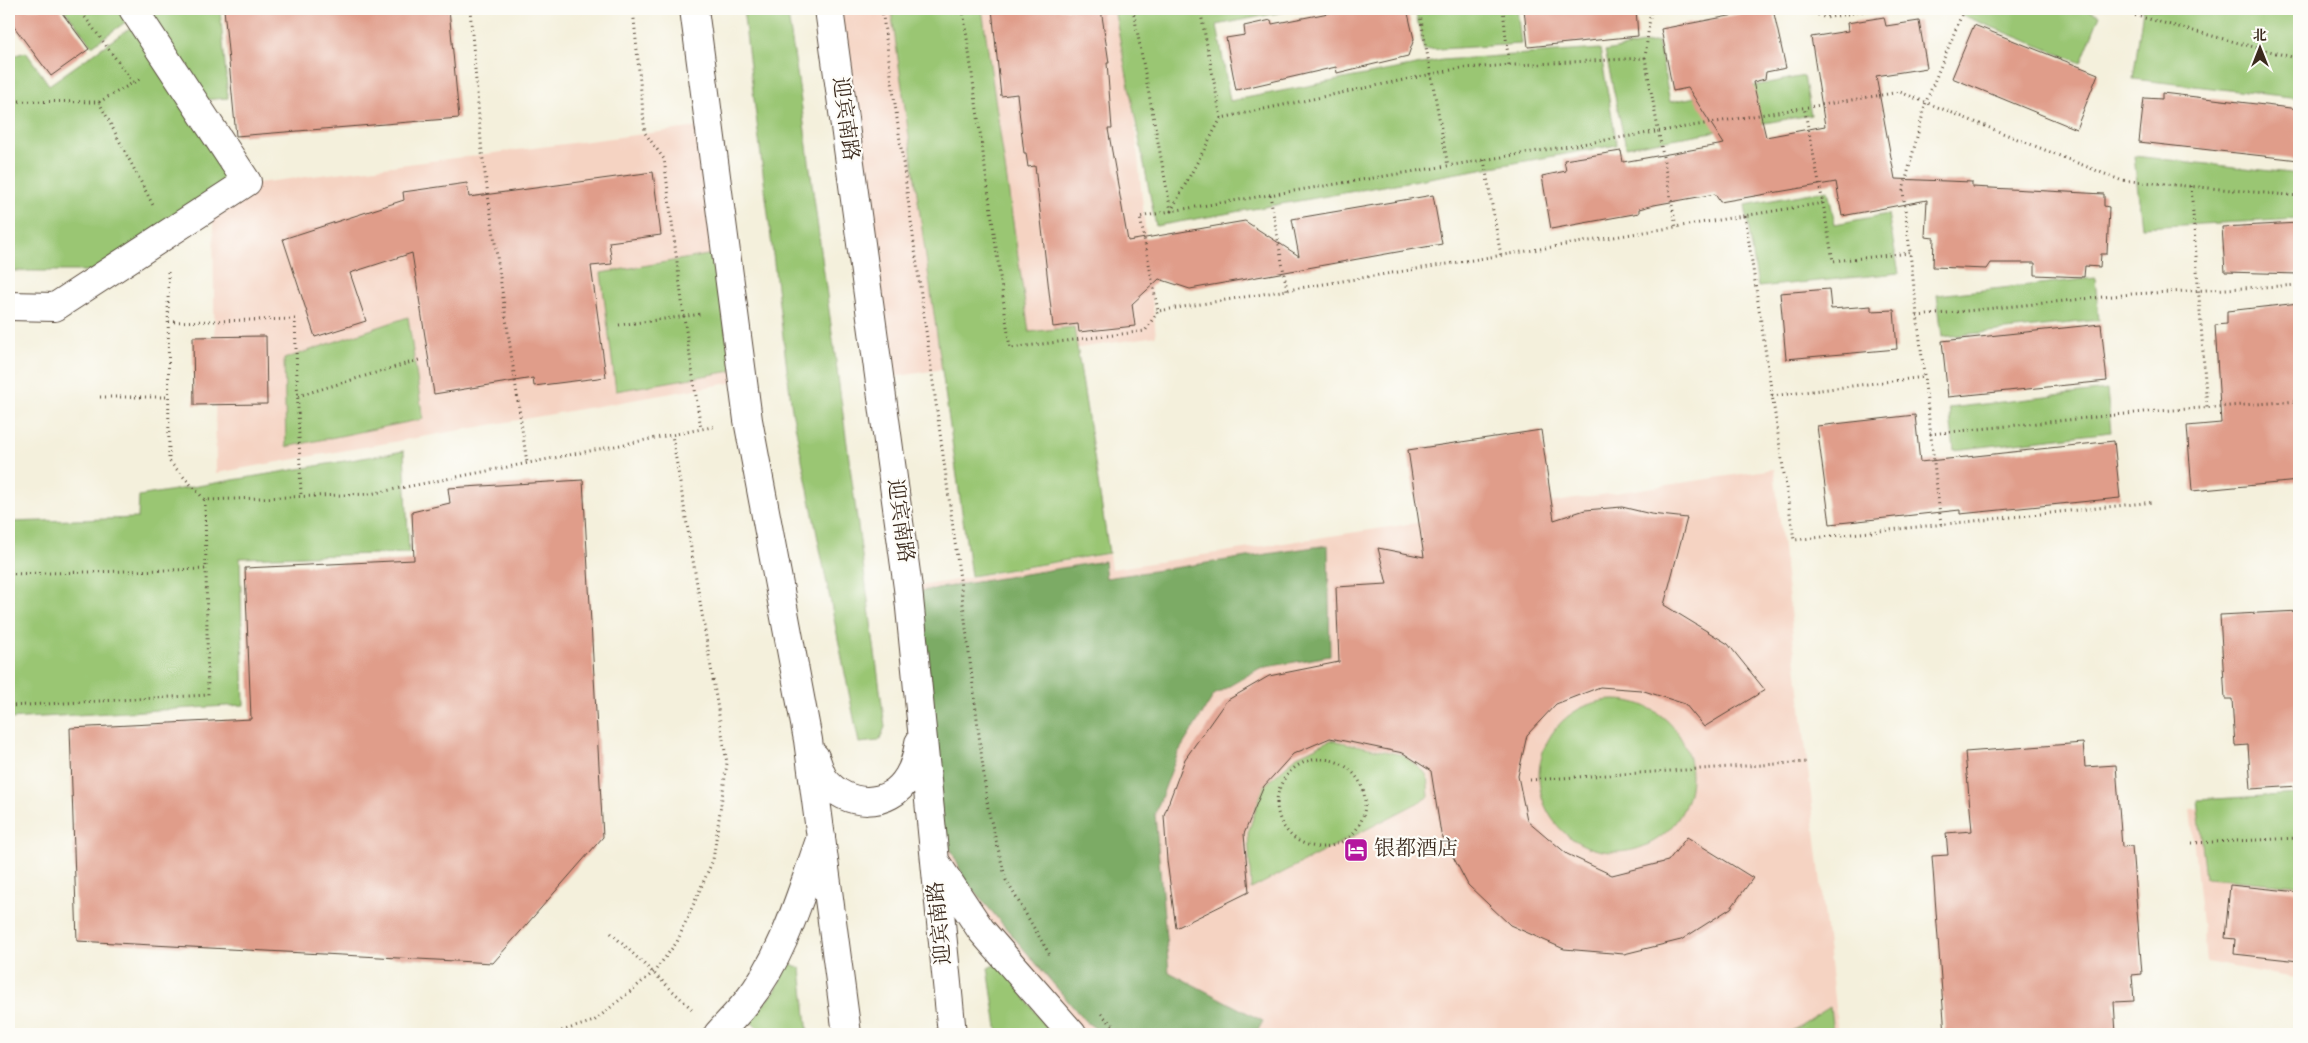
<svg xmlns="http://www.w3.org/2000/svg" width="2308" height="1043" viewBox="0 0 2308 1043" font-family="'Sorts Mill Goudy','Noto Serif SC',serif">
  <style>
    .built { fill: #f5d3c2 }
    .green { fill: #9ac673; stroke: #6a7848 }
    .forest { fill: #7bab65; stroke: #5b6a42 }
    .building { fill: #e09d8a }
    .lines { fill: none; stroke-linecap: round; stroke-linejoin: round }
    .minor-casing { stroke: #57483a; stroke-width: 30 }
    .major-casing { stroke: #57483a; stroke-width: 30 }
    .highway-casing { stroke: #57483a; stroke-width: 30 }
    .path { stroke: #57483a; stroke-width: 3; stroke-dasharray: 1 4; stroke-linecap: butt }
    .minor { stroke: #fff; stroke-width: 28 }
    .major { stroke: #fff; stroke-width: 28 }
    .highway { stroke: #fff; stroke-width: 28 }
    .labels { text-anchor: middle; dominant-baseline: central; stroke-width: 4.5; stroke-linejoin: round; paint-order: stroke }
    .street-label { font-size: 21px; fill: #3b2a1e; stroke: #fdfcf7 }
    .poi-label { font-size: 21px; fill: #3b2a1e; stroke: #fdfcf7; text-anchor: start }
  </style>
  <rect width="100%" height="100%" fill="#fdfcf7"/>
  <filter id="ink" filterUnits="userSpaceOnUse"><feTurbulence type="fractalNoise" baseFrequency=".02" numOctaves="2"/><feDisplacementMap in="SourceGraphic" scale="10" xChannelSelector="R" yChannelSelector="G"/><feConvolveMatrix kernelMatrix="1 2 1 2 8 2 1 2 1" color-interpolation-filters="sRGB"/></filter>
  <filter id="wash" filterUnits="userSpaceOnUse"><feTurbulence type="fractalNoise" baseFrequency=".0096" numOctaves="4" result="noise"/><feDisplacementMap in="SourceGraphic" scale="20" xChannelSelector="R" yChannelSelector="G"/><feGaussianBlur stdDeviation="1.12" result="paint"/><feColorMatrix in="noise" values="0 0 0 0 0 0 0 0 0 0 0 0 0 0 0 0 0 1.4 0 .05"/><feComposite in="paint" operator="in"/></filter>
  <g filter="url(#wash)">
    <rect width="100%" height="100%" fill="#f4f0dc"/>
    <!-- built -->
    <path class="built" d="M 829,9 L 1123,9 L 1156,336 L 880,379 Z
      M 706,126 L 741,381 L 216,473 L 213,209 L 250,184 Z
      M 1774,469 L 1838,1034 L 1084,1034 L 959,885 L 929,821 L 909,588 L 1109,554 L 1111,569 Z
      M 2299,802 L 2299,979 L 2206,962 L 2190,809 Z"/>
    <!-- green -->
    <path class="green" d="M 64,9 L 118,9 L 127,21 L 92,46 Z
      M 143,9 L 220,9 L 228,98 L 202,100 Z
      M 743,9 L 787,9 L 798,79 L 885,727 L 879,741 L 859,743 L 792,410 Z
      M 891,9 L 982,9 L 1029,332 L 1074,327 L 1109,553 L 971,576 Z
      M 1114,9 L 1298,9 L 1217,25 L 1230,101 L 1442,60 L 1600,49 L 1617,145 L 1156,226 Z
      M 1415,9 L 1517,9 L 1521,44 L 1424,50 Z
      M 1947,9 L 2083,9 L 2100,15 L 2081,63 Z
      M 2143,9 L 2287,9 L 2299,12 L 2299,98 L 2133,79 Z
      M 131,27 L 237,182 L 92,271 L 9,271 L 9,57 L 26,52 L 49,85 Z
      M 1658,41 L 1670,102 L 1804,76 L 1811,115 L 1626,147 L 1605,51 Z
      M 2134,156 L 2299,174 L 2299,219 L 2142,227 Z
      M 1828,190 L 1835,224 L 1888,214 L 1899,273 L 1758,287 L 1745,205 Z
      M 714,254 L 732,371 L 616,391 L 601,273 Z
      M 2095,278 L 2099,320 L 1942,337 L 1937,295 Z
      M 408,317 L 423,419 L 286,447 L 284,359 Z
      M 2107,390 L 2111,432 L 1954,450 L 1949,408 Z
      M 404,451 L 409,553 L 240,558 L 244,705 L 9,719 L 9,522 L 138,518 L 139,496 Z
      M1539 776a76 76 0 1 1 152 0a76 76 0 1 1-152 0Z
      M 1331,740 L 1403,755 L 1427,774 L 1429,797 L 1251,889 L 1248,833 L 1263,787 L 1297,756 Z
      M 2299,794 L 2299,886 L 2206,878 L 2197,800 Z
      M 788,962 L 801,969 L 808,1034 L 763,1034 L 750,1021 L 776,990 Z
      M 1000,962 L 1051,1034 L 998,1034 L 988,968 Z
      M 1830,1007 L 1833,1034 L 1787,1034 Z"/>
    <!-- forest -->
    <path class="forest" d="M 1328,545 L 1330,656 L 1260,668 L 1214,695 L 1178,753 L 1155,814 L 1169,972 L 1263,1021 L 1256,1034 L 1103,1034 L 1085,1021 L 965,880 L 935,815 L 916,592 L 1104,561 L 1106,578 Z"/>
    <g id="blocks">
      <!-- building -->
      <path class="building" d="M 9,9 L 59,9 L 89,49 L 51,76 L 9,20 Z
        M 224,9 L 449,9 L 459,118 L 236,136 Z
        M 992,9 L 1101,9 L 1109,63 L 1107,63 L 1112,129 L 1108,129 L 1128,241 L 1245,221 L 1299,256 L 1292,219 L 1433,195 L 1442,244 L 1190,289 L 1159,279 L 1132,304 L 1135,326 L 1079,332 L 1078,324 L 1053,327 L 1035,166 L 1028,167 L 1026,153 L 1024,153 L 1017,94 L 1001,96 Z
        M 1349,9 L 1407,9 L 1414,39 L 1408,56 L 1337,73 L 1336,67 L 1236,90 L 1226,38 L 1245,35 L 1244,26 L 1271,20 L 1272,24 Z
        M 1524,9 L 1636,9 L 1638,36 L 1528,47 Z
        M 1766,9 L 1773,9 L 1786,68 L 1766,72 L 1765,79 L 1753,82 L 1766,137 L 1825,126 L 1811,37 L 1848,31 L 1847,23 L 1884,17 L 1886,26 L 1919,21 L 1927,68 L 1876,76 L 1895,179 L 1972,182 L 1972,187 L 2104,194 L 2104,206 L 2109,207 L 2107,254 L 2101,254 L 2100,267 L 2085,266 L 2084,277 L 2035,275 L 2035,263 L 1991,263 L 1987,269 L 1933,267 L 1934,238 L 1925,237 L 1927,200 L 1842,216 L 1836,182 L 1720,202 L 1715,194 L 1654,205 L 1639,209 L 1639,213 L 1551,229 L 1542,176 L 1566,171 L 1564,160 L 1621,151 L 1623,162 L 1724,144 L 1688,88 L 1673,91 L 1661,29 Z
        M 1974,25 L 2098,74 L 2076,129 L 1952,78 Z
        M 2162,93 L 2299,109 L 2299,160 L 2139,142 L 2144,98 L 2162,99 Z
        M 653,172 L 661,235 L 609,242 L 612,264 L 591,266 L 606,377 L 534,386 L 533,378 L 434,394 L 412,253 L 350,273 L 366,321 L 315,337 L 283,239 L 404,200 L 403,192 L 467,183 L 469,197 Z
        M 2299,223 L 2299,274 L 2225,272 L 2222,227 Z
        M 1829,289 L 1831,309 L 1871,306 L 1871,311 L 1894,310 L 1897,349 L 1786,359 L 1780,293 Z
        M 2299,303 L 2299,481 L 2192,491 L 2187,426 L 2221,423 L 2215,325 L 2227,324 L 2227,311 Z
        M 2101,324 L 2107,381 L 1948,397 L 1942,341 Z
        M 266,336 L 267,404 L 194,405 L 193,337 Z
        M 1915,415 L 1920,462 L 2114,441 L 2120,498 L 1960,514 L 1960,510 L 1830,524 L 1817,426 Z
        M 1541,430 L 1554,520 L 1585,510 L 1622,507 L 1651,514 L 1687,518 L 1664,605 L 1728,644 L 1765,690 L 1704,727 L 1685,704 L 1641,690 L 1600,687 L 1556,704 L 1527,735 L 1518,776 L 1527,820 L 1567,854 L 1612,875 L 1668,861 L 1687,837 L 1753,878 L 1731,908 L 1681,940 L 1624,954 L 1564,949 L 1510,925 L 1468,885 L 1441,834 L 1431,771 L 1403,753 L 1330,738 L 1293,754 L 1264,786 L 1244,834 L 1249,892 L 1176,928 L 1167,861 L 1164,815 L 1185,759 L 1226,701 L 1269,676 L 1339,662 L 1336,587 L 1387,584 L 1378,548 L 1424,557 L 1408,450 Z
        M 583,480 L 603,837 L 493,963 L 77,941 L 70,728 L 251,719 L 245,568 L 414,560 L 412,512 L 450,503 L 448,488 Z
        M 2299,611 L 2299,786 L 2251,789 L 2248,745 L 2235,746 L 2232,699 L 2225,699 L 2220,615 Z
        M 2083,743 L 2085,767 L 2116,765 L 2122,847 L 2132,846 L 2142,974 L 2132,975 L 2134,1001 L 2114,1002 L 2116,1034 L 1945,1034 L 1932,856 L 1948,855 L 1946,833 L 1972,831 L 1965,752 Z
        M 2230,885 L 2299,892 L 2299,961 L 2234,954 L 2235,939 L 2225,938 Z"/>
    </g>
  </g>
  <g filter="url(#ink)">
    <use href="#blocks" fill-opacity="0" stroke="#57483a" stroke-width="1"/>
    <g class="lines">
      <defs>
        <path id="minor" d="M 9,306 L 55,307 L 247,182 L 133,9"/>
        <path id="major" d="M 694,9 L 748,420 L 808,740 L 847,1034
          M 829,9 L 908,588 L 952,1034
          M 815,757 C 818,764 820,773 824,779 C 846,808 889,809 908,777 C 915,766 917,755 919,743
          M 935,861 L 981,930 L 1072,1034"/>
        <path id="highway" d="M 718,1034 C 727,1024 737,1014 746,1003 C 784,956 801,893 821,837"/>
      </defs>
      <!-- minor casing -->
      <use href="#minor" class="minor-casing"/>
      <!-- major casing -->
      <use href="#major" class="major-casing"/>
      <!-- highway casing -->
      <use href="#highway" class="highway-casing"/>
      <!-- path -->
      <path class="path" d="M 79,9 L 133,82
        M 470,9 L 482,153 L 527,463
        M 633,9 L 645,133 L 664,159 L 684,317 L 701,429
        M 882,9 L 960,579 L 988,809 L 1006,880 L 1051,957
        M 963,9 L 1010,348 L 1145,331 L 1158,311
        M 1133,9 L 1171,211 L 1900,92 L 2120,180 L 2299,196
        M 1200,9 L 1221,118 L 1461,68 L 1645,58 L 1676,227
        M 1419,9 L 1448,166
        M 1503,9 L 1509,66
        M 1804,9 L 1826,18 L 1873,9
        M 2111,9 L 2299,59
        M 1645,58 L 1651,9
        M 9,101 L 99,102 L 140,79
        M 99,102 L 153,205
        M 1221,118 L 1171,211 L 1140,217 L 1158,311 L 1823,203 L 1804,107
        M 1484,160 L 1501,256
        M 2191,186 L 2207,408
        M 1270,195 L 1287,290
        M 1823,203 L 1833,261 L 1910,253
        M 1745,216 L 1794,540 L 2154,502
        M 168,272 L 169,461 L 205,500
        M 1917,316 L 2132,294 L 2299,285
        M 169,322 L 295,319 L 301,496
        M 619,325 L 702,314
        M 298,396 L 422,359
        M 1772,396 L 1924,377
        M 100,397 L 169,397
        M 1930,434 L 2145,412 L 2299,401
        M 1941,524 L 1903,191 L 1926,102 L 1964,9
        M 9,574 L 206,569 L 205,500 L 370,494 L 717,426
        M 9,706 L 208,695 L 206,569
        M1277 803a44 44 0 1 1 88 0a44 44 0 1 1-88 0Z
        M 1530,780 L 1808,762
        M 2192,843 L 2299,838
        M 611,933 L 694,1011
        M 1101,1014 L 1122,1034
        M 9,1033 L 25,1034
        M 552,1034 L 594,1021 L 654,972 L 677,942 L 713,860 L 727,763 L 672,435"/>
      <!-- minor -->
      <use href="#minor" class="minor"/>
      <!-- major -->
      <use href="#major" class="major"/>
      <!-- highway -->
      <use href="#highway" class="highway"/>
    </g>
  </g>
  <!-- icons -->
  <defs>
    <symbol id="hotel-square" viewBox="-11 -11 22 22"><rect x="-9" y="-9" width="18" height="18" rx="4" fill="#b5179e" stroke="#fdfcf7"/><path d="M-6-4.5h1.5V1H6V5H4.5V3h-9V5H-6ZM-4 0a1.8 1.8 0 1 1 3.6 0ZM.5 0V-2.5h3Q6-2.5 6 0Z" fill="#fff"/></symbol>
  </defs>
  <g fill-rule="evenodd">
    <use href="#hotel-square" x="1342" y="836" width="28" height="28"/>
  </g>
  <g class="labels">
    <!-- street labels -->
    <g class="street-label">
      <text transform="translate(844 119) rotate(82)">迎宾南路</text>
      <text transform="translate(899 521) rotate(82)">迎宾南路</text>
      <text transform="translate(941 923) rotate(-96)">迎宾南路</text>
    </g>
    <!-- poi labels -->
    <g class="poi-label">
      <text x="1374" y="850">银都酒店</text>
    </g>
  </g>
  <!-- margin -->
  <rect width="2308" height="1043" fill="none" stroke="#fdfcf7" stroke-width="30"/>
  <!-- north arrow -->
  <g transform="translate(2260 48)" stroke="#fdfcf7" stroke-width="4" paint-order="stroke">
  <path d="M0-4L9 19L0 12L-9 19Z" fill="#3b2a1e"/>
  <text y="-8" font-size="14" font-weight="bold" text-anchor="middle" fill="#3b2a1e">北</text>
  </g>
</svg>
